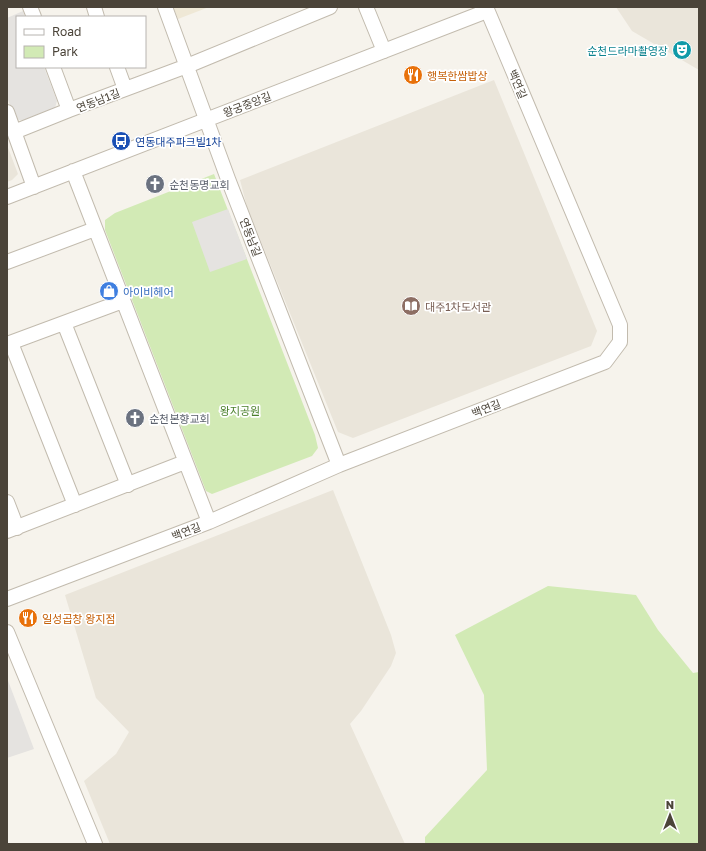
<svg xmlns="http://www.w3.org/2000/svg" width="706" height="851" viewBox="0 0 706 851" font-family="'Golos Text','Noto Sans KR',sans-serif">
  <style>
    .residential { fill: #eae5da }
    .education { fill: #efe8d6 }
    .green { fill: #d2eab5 }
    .parking { fill: #e5e3e0 }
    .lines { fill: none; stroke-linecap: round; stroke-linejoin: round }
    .minor-casing { stroke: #c2bbae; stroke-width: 16 }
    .minor { stroke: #fff; stroke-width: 14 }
    .labels { text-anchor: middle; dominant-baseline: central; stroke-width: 3.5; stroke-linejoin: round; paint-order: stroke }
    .culture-label { font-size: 11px; fill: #0d838f; stroke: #fff; text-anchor: end }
    .food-label { font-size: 11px; fill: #c56008; stroke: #fff; text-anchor: start }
    .street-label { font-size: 11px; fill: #4b4439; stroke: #fff }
    .transit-label { font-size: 11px; fill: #164399; stroke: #fff; text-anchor: start }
    .worship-label { font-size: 11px; fill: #5b616d; stroke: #fff; text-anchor: start }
    .shop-label { font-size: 11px; fill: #366cbe; stroke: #fff; text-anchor: start }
    .education-label { font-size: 11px; fill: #785e54; stroke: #fff; text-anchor: start }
    .park-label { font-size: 11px; fill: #4a7f2a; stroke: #fff }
  </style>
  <rect width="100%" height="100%" fill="#f6f3ec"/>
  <!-- residential -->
  <path class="residential" d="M 616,7 L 699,7 L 699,70 L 632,31 Z
    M 494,80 L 597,331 L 591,346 L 353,438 L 338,432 L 247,207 L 240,180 Z
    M 7,145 L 18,174 L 12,180 L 7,182 Z
    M 333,490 L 391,635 L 396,653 L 391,666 L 361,711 L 350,724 L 405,844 L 110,844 L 84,781 L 116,754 L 129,732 L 96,698 L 65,595 Z"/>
  <!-- education -->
  <path class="education" d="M 173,7 L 209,7 L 178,19 Z"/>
  <!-- green -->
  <path class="green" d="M 214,174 L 315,435 L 318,448 L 312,456 L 212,494 L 206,491 L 105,230 L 105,220 L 115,213 Z
    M 548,586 L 636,595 L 658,630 L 693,673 L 699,672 L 699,844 L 425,844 L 425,837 L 487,770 L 484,695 L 455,635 Z"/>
  <!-- parking -->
  <path class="parking" d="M 23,11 L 25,17 L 17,17 L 17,67 L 44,67 L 57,101 L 54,111 L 25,121 L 15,119 L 7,97 L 7,18 Z
    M 228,209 L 247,259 L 210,272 L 192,222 Z
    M 7,678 L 34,749 L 7,758 Z"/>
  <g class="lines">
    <defs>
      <path id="minor" d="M 30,7 L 34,17
        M 94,7 L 97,17
        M 165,7 L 228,179 L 339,465
        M 366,7 L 384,51
        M 53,67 L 69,110 L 187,66 L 330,7
        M 117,67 L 125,89
        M 7,112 L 34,187
        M 14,132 L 69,110
        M 73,171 L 209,522
        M 7,197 L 487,11
        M 7,262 L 95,229
        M 64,323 L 128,485
        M 11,343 L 75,505
        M 7,344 L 123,301
        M 7,502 L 17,528
        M 7,531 L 185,462
        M 7,599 L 209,522 L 339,465 L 605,362 L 620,342 L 620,325 L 486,7
        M 7,632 L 95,844"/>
    </defs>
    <!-- minor casing -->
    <use href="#minor" class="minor-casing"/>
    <!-- minor -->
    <use href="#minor" class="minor"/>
  </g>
  <!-- icons -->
  <defs>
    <symbol id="theatre-disc" viewBox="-11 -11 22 22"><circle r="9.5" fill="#0f9aa8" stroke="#fff"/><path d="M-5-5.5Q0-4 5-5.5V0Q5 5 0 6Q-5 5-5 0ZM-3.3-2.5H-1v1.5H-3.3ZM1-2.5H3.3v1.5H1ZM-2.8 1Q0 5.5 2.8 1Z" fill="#fff"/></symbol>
    <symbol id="restaurant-disc" viewBox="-11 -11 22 22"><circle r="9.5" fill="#e8710a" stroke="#fff"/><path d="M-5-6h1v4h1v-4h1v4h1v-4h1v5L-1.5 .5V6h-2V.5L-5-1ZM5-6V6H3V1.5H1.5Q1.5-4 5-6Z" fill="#fff"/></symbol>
    <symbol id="bus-disc" viewBox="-11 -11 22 22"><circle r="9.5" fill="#1a4fb4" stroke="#fff"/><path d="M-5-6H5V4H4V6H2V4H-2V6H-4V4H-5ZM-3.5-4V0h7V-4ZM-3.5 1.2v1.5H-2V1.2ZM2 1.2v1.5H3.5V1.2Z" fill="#fff"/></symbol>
    <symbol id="church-disc" viewBox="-11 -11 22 22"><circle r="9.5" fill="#6b7280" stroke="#fff"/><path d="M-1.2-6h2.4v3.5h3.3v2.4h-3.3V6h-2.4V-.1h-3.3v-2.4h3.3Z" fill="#fff"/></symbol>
    <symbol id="shop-disc" viewBox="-11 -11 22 22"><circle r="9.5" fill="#3f7fe0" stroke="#fff"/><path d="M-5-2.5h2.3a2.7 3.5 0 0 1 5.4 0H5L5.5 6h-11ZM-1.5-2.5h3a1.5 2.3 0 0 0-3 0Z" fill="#fff"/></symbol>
    <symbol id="library-disc" viewBox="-11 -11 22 22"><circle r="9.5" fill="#8d6e63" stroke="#fff"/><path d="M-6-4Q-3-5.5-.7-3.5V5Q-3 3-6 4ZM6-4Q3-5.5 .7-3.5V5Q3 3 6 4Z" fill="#fff"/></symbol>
  </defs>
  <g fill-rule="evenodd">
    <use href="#theatre-disc" x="671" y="39" width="22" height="22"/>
    <use href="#restaurant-disc" x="402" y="64" width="22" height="22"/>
    <use href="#bus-disc" x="110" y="130" width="22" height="22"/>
    <use href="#church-disc" x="144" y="173" width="22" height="22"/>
    <use href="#shop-disc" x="98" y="280" width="22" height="22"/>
    <use href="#library-disc" x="400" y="295" width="22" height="22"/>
    <use href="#church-disc" x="124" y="407" width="22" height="22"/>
    <use href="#restaurant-disc" x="17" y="607" width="22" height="22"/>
  </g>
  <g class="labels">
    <!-- culture labels -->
    <g class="culture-label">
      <text x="668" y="50">순천드라마촬영장</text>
    </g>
    <!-- food labels -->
    <g class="food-label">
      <text x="427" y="75">행복한쌈밥상</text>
      <text x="42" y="618">일성곱창 왕지점</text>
    </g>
    <!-- street labels -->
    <g class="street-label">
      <text transform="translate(518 84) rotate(67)">백연길</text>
      <text transform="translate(98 100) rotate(-21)">연동남1길</text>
      <text transform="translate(247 104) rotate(-21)">왕궁중앙길</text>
      <text transform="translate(251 237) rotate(69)">연동남길</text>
      <text transform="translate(486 408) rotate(-21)">백연길</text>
      <text transform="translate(186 531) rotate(-21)">백연길</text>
    </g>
    <!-- transit labels -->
    <g class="transit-label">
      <text x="135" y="141">연동대주파크빌1차</text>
    </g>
    <!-- worship labels -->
    <g class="worship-label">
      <text x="169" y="184">순천동명교회</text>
      <text x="149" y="418">순천본향교회</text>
    </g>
    <!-- shop labels -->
    <g class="shop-label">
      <text x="123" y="291">아이비헤어</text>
    </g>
    <!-- education labels -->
    <g class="education-label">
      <text x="425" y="306">대주1차도서관</text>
    </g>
    <!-- park labels -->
    <g class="park-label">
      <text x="240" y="410">왕지공원</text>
    </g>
  </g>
  <!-- border -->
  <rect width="706" height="851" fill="none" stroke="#4b4439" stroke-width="16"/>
  <!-- legend -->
  <rect x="16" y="16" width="130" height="52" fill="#ffffff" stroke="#b7b4b0"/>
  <rect x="24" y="29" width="20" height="6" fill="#ffffff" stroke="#b7b4b0"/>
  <text x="52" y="36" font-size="12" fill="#4b4439">Road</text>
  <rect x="24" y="46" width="20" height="12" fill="#d2eab5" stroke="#b7b4b0"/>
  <text x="52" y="56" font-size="12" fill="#4b4439">Park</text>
  <!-- north arrow -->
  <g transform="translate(670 815)" stroke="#ffffff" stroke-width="3" paint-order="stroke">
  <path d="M0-3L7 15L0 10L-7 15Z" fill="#4b4439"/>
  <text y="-6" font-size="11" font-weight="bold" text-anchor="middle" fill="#4b4439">N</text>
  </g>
</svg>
